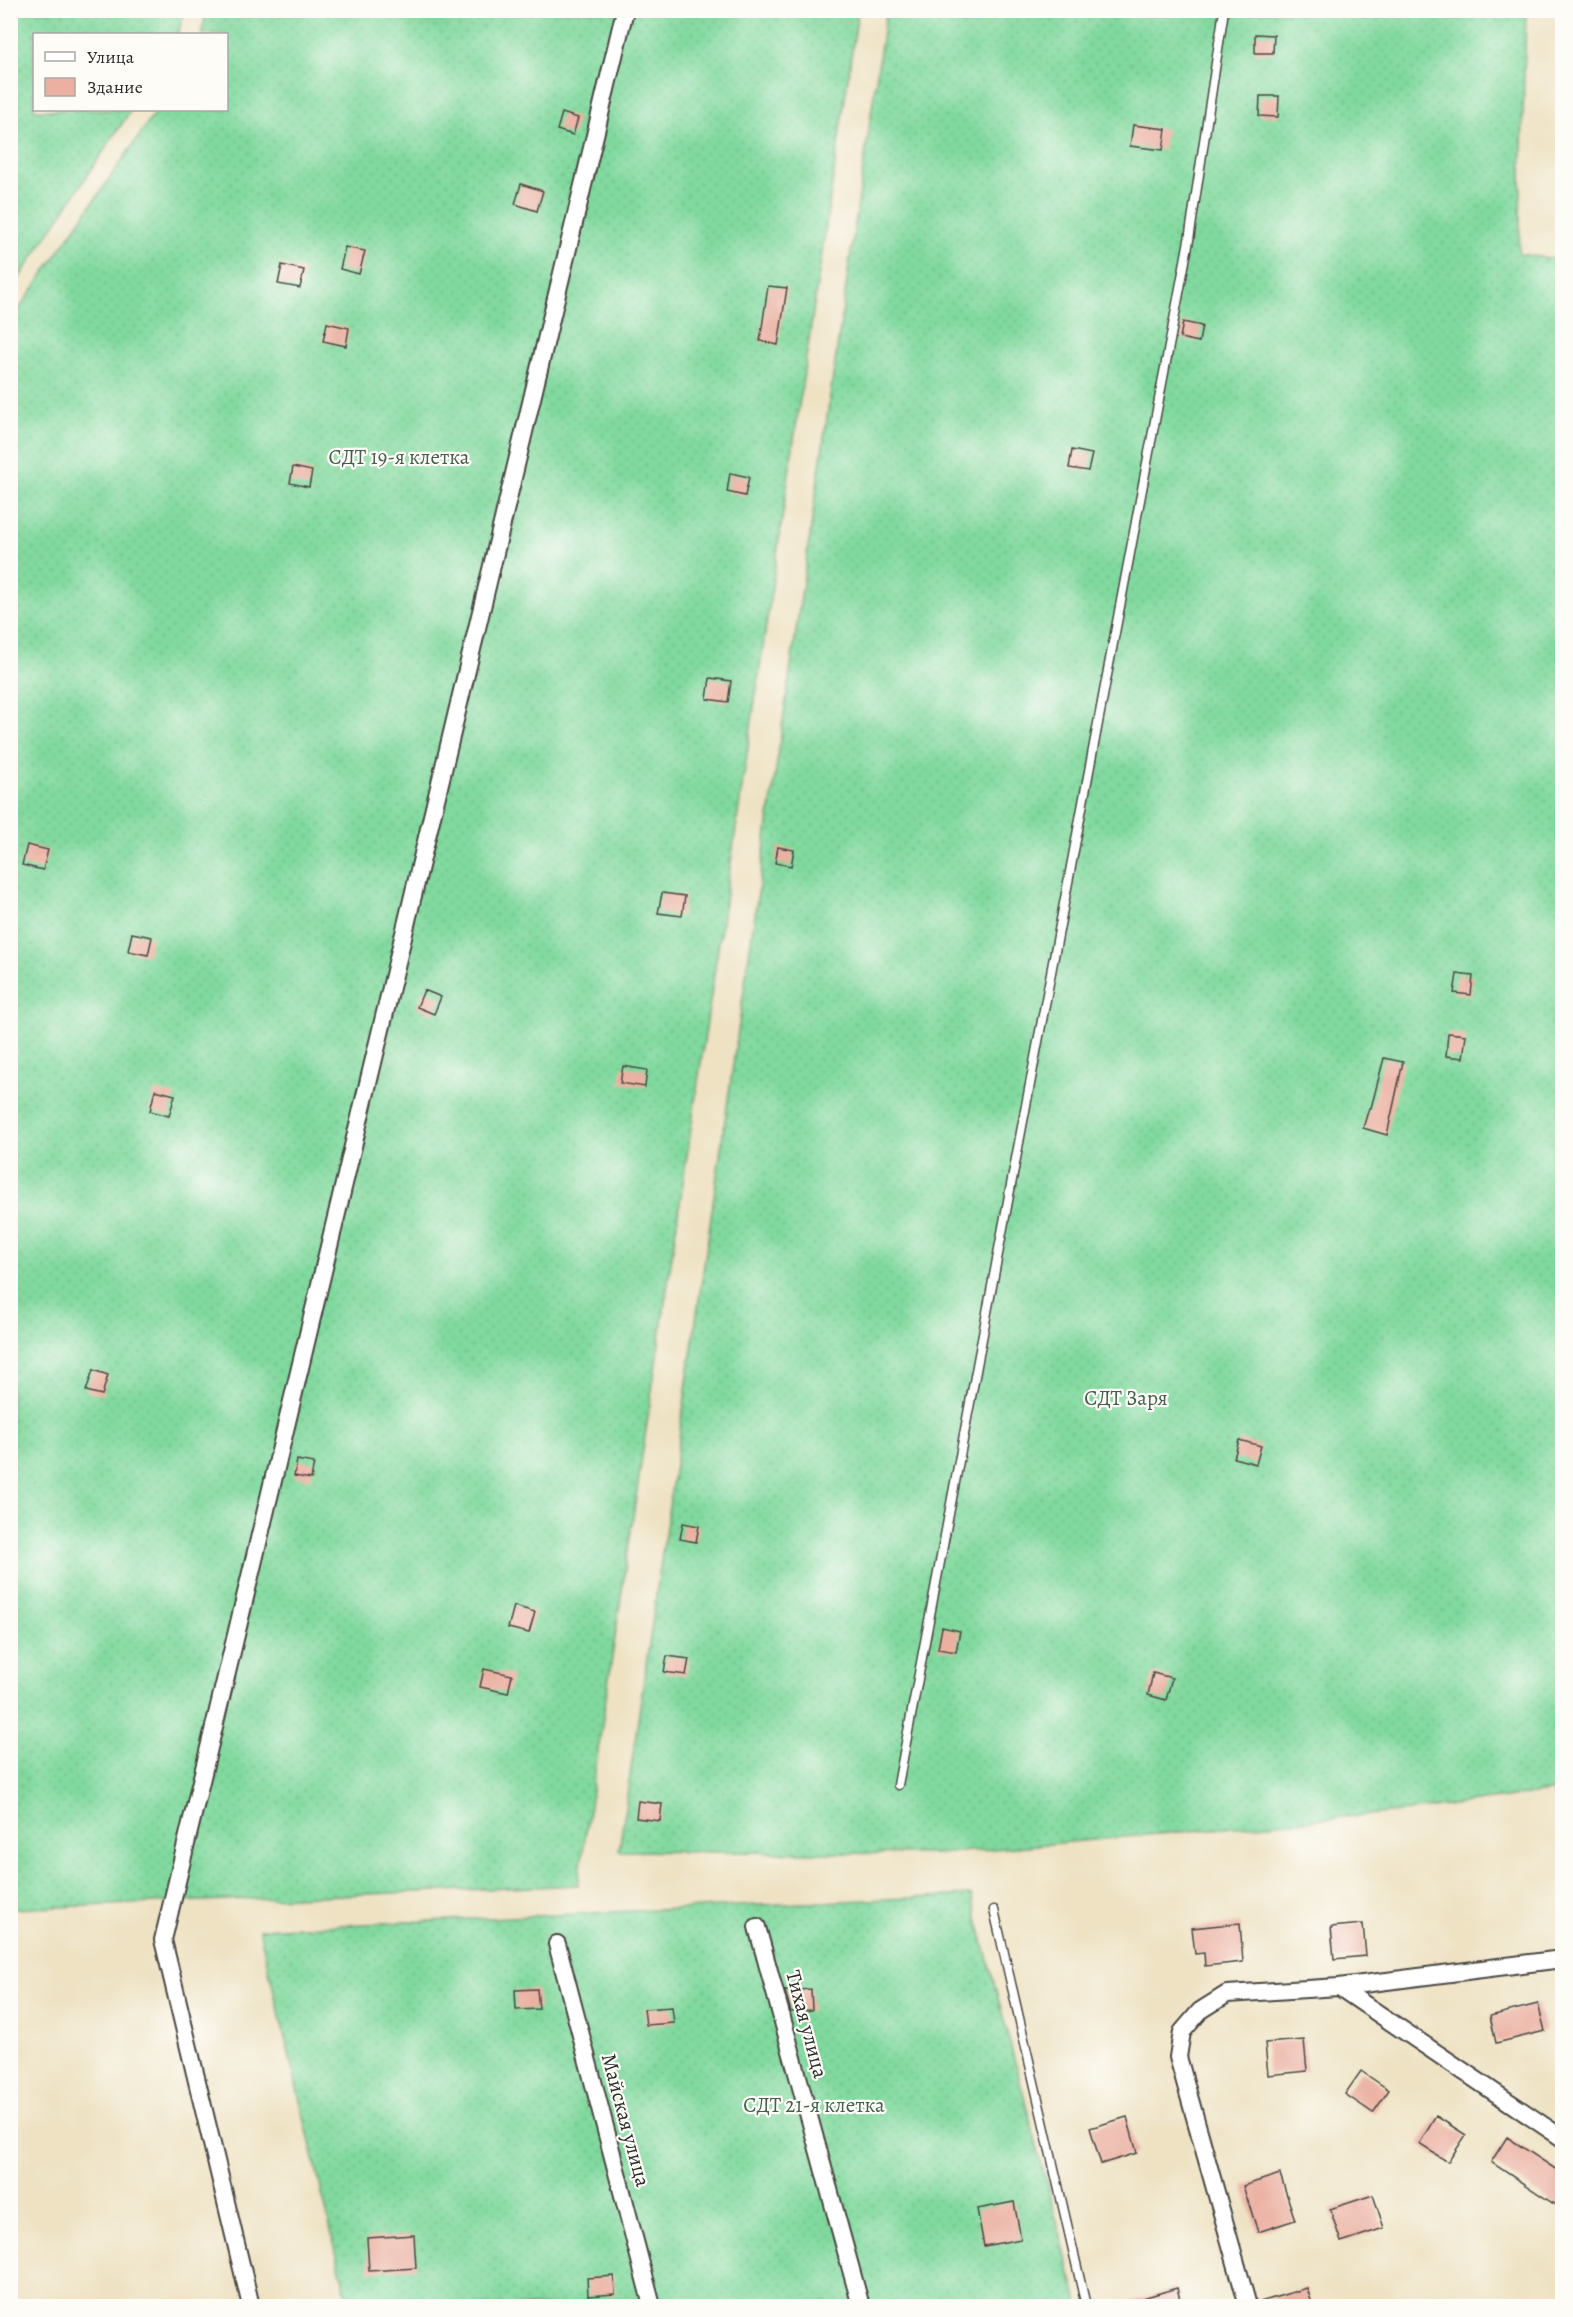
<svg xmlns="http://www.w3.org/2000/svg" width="1573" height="2317" viewBox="0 0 1573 2317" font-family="Alegreya,serif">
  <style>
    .garden { fill: url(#garden-dots); stroke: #568264; stroke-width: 1.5 }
    .building { fill: #ebb0a2 }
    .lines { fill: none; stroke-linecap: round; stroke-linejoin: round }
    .service-casing { stroke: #484642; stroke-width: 11 }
    .minor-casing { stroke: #484642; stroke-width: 20 }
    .service { stroke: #fff; stroke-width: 8 }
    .minor { stroke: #fff; stroke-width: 16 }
    .labels { text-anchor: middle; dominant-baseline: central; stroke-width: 4.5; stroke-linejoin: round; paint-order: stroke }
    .park-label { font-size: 21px; fill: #445f4e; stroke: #fdfcf7 }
    .street-label { font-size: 21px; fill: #2b2b2b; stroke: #fdfcf7 }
  </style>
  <defs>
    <pattern id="garden-dots" width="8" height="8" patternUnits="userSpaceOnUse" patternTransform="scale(1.5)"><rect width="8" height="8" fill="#80d99e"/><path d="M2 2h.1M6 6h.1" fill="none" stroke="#6fba88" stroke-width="1.8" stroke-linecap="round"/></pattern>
  </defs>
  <rect width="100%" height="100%" fill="#fdfcf7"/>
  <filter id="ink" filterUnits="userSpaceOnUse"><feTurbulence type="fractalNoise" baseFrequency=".0167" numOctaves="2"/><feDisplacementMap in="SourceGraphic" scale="12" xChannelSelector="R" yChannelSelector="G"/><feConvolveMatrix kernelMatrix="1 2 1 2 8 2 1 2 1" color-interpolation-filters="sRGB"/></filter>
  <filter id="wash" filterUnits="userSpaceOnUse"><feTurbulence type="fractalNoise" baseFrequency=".008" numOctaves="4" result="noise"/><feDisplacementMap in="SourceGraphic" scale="24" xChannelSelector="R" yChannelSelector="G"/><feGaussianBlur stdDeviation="1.35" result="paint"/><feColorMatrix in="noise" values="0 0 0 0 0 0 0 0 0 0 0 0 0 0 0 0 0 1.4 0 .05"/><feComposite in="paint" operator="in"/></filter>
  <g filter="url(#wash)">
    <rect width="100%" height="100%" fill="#eee2c3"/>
    <!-- garden -->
    <path class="garden" d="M 13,11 L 184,11 L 178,34 L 34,34 L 34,110 L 131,110 L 11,290 L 10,18 Z
      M 207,11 L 858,11 L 578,1885 L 11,1909 L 10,322 L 157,110 L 226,110 L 226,34 L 201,34 Z
      M 886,11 L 1526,11 L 1519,254 L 1562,260 L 1562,1790 L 1410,1811 L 938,1854 L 619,1851 Z
      M 971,1895 L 1079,2306 L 349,2306 L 259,1929 Z"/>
    <g id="blocks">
      <!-- building -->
      <path class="building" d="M 1255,34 L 1274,35 L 1273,53 L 1255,53 Z
        M 1260,96 L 1279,96 L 1278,117 L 1259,116 Z
        M 562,113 L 578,118 L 573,135 L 557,130 Z
        M 1133,125 L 1166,129 L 1163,150 L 1130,146 Z
        M 521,184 L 543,191 L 537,211 L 515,204 Z
        M 345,247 L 365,251 L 359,274 L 340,269 Z
        M 282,265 L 304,270 L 300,288 L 278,284 Z
        M 768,286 L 787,288 L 778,345 L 760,341 Z
        M 1183,322 L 1202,326 L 1199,342 L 1180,338 Z
        M 327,323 L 349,328 L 346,346 L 323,341 Z
        M 1072,450 L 1092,454 L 1088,471 L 1069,468 Z
        M 293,467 L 312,471 L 309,487 L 290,483 Z
        M 730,473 L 749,477 L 745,496 L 727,492 Z
        M 710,678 L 731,681 L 728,702 L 707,699 Z
        M 27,845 L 48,850 L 43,870 L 22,865 Z
        M 778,847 L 794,850 L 791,866 L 775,863 Z
        M 662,893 L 685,896 L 682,916 L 658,913 Z
        M 132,933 L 152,937 L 148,955 L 128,951 Z
        M 1457,974 L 1473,976 L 1471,995 L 1454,993 Z
        M 424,990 L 441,997 L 434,1014 L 417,1007 Z
        M 1448,1033 L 1466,1035 L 1463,1058 L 1446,1056 Z
        M 1384,1058 L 1403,1062 L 1387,1135 L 1363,1128 L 1369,1108 L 1371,1108 Z
        M 623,1066 L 647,1070 L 645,1087 L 620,1083 Z
        M 155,1090 L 175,1095 L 169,1116 L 150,1111 Z
        M 93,1370 L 108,1375 L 102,1395 L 86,1391 Z
        M 1239,1440 L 1261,1446 L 1256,1464 L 1234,1458 Z
        M 297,1460 L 314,1463 L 311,1479 L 294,1476 Z
        M 683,1523 L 699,1526 L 696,1542 L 680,1539 Z
        M 514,1606 L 535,1612 L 529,1633 L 508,1628 Z
        M 942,1627 L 960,1631 L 956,1652 L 938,1649 Z
        M 667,1656 L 689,1659 L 686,1675 L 664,1672 Z
        M 484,1669 L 512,1675 L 508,1693 L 480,1687 Z
        M 1153,1673 L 1172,1678 L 1166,1700 L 1148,1695 Z
        M 638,1801 L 662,1804 L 660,1821 L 636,1818 Z
        M 1240,1923 L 1243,1962 L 1205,1966 L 1204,1953 L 1195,1954 L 1192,1928 Z
        M 1363,1924 L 1366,1956 L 1334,1959 L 1331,1927 Z
        M 537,1989 L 539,2009 L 516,2010 L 515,1990 Z
        M 811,1989 L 812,2010 L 791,2012 L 785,1991 Z
        M 1538,2004 L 1545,2031 L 1496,2043 L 1490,2016 Z
        M 672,2007 L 674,2023 L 646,2025 L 644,2009 Z
        M 1304,2040 L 1307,2071 L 1268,2075 L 1265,2043 Z
        M 1361,2071 L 1389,2090 L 1373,2113 L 1345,2094 Z
        M 1436,2116 L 1466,2135 L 1448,2162 L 1419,2144 Z
        M 1127,2117 L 1137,2153 L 1101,2164 L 1090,2128 Z
        M 1507,2137 L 1563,2174 L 1563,2210 L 1491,2162 Z
        M 1280,2174 L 1295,2220 L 1258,2232 L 1243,2186 Z
        M 1373,2195 L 1384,2228 L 1341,2242 L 1330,2209 Z
        M 1014,2202 L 1021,2239 L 984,2246 L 977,2209 Z
        M 414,2235 L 416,2268 L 369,2271 L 367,2238 Z
        M 614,2276 L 615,2294 L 588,2296 L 587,2278 Z
        M 1177,2288 L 1182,2307 L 1130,2307 L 1129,2302 Z
        M 1307,2288 L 1313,2307 L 1261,2307 L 1260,2302 Z"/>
    </g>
  </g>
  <g filter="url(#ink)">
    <use href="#blocks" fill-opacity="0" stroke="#484642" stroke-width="1.5"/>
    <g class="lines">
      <defs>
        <path id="service" d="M 898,1785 L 1189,240 L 1224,10
          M 994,1910 L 1086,2306"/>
        <path id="minor" d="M 757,1927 L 861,2306
          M 557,1944 L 652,2306
          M 1339,1987 L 1562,2138
          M 251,2306 L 163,1940 L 625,10
          M 1248,2306 L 1178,2057 L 1182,2032 L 1200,2011 L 1227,1994 L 1339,1987 L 1562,1959"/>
      </defs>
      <!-- service casing -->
      <use href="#service" class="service-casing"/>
      <!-- minor casing -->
      <use href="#minor" class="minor-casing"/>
      <!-- service -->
      <use href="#service" class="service"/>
      <!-- minor -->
      <use href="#minor" class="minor"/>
    </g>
  </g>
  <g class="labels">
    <!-- park labels -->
    <g class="park-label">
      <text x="399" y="457">СДТ 19-я клетка</text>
      <text x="1126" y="1398">СДТ Заря</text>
      <text x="814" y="2105">СДТ 21-я клетка</text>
    </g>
    <!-- street labels -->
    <g class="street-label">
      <text transform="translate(807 2024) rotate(75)">Тихая улица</text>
      <text transform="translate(626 2120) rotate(75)">Майская улица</text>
    </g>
  </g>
  <!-- margin -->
  <rect width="1573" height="2317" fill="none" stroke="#fdfcf7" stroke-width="36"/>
  <!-- legend -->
  <rect x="33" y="33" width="195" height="78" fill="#fdfcf7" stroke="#a9a8a5" stroke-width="1.5"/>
  <rect x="45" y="52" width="30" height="9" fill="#ffffff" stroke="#a9a8a5" stroke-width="1.5"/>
  <text x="87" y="63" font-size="18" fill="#2b2b2b">Улица</text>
  <rect x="45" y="78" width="30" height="18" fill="#ebb0a2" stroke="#a9a8a5" stroke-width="1.5"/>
  <text x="87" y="93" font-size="18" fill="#2b2b2b">Здание</text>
</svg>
